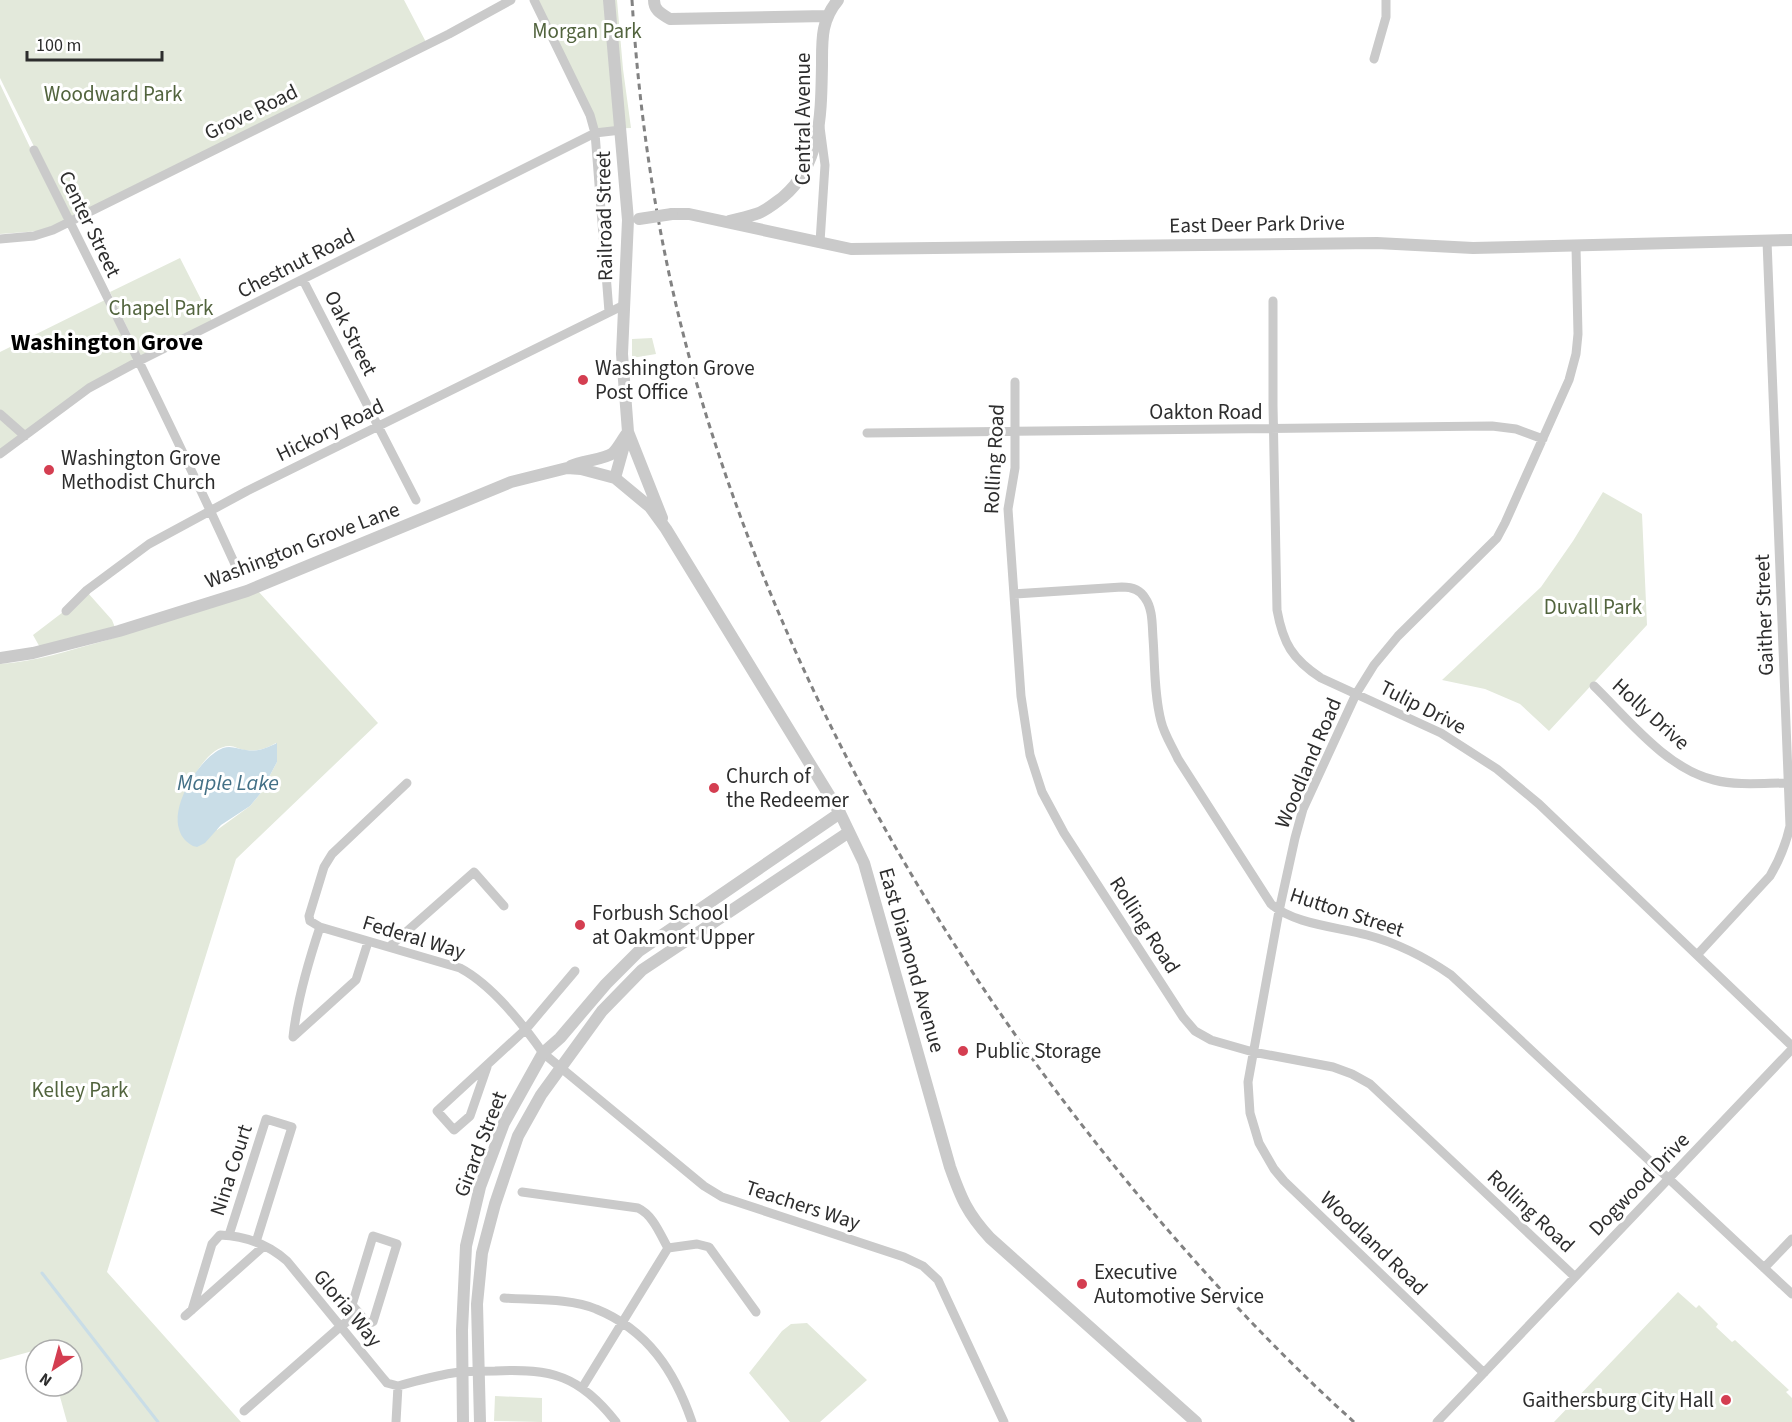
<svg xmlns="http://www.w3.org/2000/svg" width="1792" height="1422" viewBox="0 0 1792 1422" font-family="'Source Sans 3',sans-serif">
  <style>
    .green { fill: #e3e9db; fill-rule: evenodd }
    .water { fill: #c9dde7 }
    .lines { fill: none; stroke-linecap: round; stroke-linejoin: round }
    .stream { stroke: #c9dde7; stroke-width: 3 }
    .minor { stroke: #cacaca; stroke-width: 9 }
    .tertiary { stroke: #cacaca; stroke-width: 12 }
    .rail { stroke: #828282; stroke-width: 3; stroke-dasharray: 6 4.5; stroke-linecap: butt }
    .tertiary-bridge { stroke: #cacaca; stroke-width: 12 }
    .poi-dot { fill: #d43e51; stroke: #fff; stroke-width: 2 }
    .labels { text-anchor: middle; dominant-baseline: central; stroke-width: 6; stroke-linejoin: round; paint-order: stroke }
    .park-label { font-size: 21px; fill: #52643e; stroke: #fff }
    .street-label { font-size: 21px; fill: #2d2d2d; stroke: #fff }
    .poi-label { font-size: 21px; fill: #2d2d2d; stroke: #fff; text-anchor: start }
    .water-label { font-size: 22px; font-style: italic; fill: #437086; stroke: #fff }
    .quarter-label { font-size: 24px; font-weight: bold; fill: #000; stroke: #fff }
  </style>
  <rect width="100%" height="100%" fill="#fff"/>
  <!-- green -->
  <path class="green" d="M 0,0 L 404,0 L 427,44 L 70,219 L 0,78 Z
    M 537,0 L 617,0 L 623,69 L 631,128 L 598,129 Z
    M 0,84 L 65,221 L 39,231 L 0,234 Z
    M 180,258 L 213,323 L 142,358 L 110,292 Z
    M 105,300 L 136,362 L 0,450 L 0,352 Z
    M 652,338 L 656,354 L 632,358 L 632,339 Z
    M 1603,492 L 1642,514 L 1647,625 L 1549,731 L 1520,704 L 1485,689 L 1442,680 L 1541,587 L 1573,541 Z
    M 258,591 L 378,723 L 236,859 L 107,1272 L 241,1422 L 67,1422 L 57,1386 L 72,1386 L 72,1350 L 48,1350 L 47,1347 L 0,1360 L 0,664 C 35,662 70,650 104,641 C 155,625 207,608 258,591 ZM 276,743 L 277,762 L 260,794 L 250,806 L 217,830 L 186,789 C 195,775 209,746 230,746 C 234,746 239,749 244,750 C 256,752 265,749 276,743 Z
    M 88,593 L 112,620 L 116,630 L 42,651 L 33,635 Z
    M 1678,1292 L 1696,1308 L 1699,1305 L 1718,1324 L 1716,1327 L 1732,1342 L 1735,1340 L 1789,1390 L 1786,1392 L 1792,1398 L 1792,1422 L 1554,1422 Z
    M 807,1323 L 867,1380 L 820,1422 L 790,1422 L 749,1373 L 782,1331 L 791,1324 Z
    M 495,1396 L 542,1398 L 542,1422 L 494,1421 Z"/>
  <!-- water -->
  <path class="water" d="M 277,743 L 277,762 L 260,794 L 250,806 L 221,825 L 205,843 L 197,847 L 193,846 C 186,842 181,837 179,829 C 171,804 200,757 223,748 C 231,745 238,749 246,750 C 258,752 266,748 277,743 Z"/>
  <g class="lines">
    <!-- stream -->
    <path class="stream" d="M 42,1273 L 158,1422"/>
    <!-- minor -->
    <path class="minor" d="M 534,0 L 590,115 L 595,133 L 609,312
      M 1374,59 L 1386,17 L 1386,0
      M 34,150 C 104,290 174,430 239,573
      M 0,239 L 34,236 L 53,230 L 449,34 L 511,0
      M 820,242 L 825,165 L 820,127
      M 303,280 L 416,500
      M 1273,301 L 1273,405 L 1277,610 C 1283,643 1292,659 1321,678 L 1441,733 L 1497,769 L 1539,804 L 1792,1046
      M 1015,382 L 1015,468 L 1008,509 L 1021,696 L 1030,755 L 1042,792 L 1064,833 L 1183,1017 L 1195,1031 L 1211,1040 L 1253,1052 L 1333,1067 L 1352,1074 L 1370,1084 L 1575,1277
      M 0,414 L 25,436
      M 867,433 L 1492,426 L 1516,429 L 1543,439
      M 0,454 L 89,388 L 139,361 L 595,133 L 621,130
      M 1014,594 L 1122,587 C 1131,587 1140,589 1145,598 C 1153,609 1152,625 1153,638 C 1155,665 1154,694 1161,721 C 1164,734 1172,746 1178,759 L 1271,904 C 1293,924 1338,927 1367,935 C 1397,943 1425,957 1451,975 L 1792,1294
      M 66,611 L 87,590 L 149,544 L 247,491 L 624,305
      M 1594,686 C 1628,719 1667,769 1714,780 C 1738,786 1764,783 1788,783
      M 407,783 L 332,854 L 324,867 L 309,916 L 310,921 L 320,927 L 460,968 C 492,985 522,1023 543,1053 L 704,1186 L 722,1197 L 904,1257 L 923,1266 L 938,1280 L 1004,1422
      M 389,947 L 474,872 L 504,906
      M 1697,955 L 1770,876 C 1780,859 1786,844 1790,826 L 1767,241
      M 293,1037 L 356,980 L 368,942
      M 293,1037 C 297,1000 308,963 320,927
      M 487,1067 L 470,1116 L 454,1130 L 437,1111 L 526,1029 L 575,971
      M 522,1192 L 638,1208 C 653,1215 660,1234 668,1248
      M 229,1235 L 266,1119 L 292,1127 L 256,1242
      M 668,1248 L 697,1244 L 709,1247 L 756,1312
      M 1764,1268 L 1792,1239
      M 504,1298 C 532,1300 571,1298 596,1309 C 648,1330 675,1372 692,1422
      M 192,1310 L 212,1244 L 220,1235 C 245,1236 269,1245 287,1261 L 382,1377 L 387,1383 L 398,1386 C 416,1381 434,1376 453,1373 C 466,1371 481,1371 495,1371 C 552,1368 580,1376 616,1422
      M 185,1316 L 264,1246
      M 1484,1373 L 1284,1181 L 1274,1169 L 1259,1143 L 1250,1113 L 1248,1082 L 1279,911 L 1295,838 L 1303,809 L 1356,694 L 1374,665 L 1398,636 L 1497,538 L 1505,523 L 1569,380 L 1576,354 L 1578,334 L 1576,247
      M 582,1388 L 668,1248
      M 244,1411 L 341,1326 L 359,1313 L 367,1323 L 373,1322 L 397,1244 L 373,1236 L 352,1305 L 359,1313
      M 396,1422 L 398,1386
      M 1437,1422 L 1792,1049"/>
    <!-- tertiary -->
    <path class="tertiary" d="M 609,0 L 628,220 L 622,354 L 628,432 L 662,518
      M 654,0 C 654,11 662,14 670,19 L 826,16
      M 672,214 L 689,214 L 851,249 L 1377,243 L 1473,248 L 1792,240
      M 729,221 C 738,219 747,217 756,214 C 766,211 775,203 783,197 C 822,164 821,112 822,65 C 822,40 821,20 838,0
      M 571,466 C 582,461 606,459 613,453 C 619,447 623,438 628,432
      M 615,478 L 625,442
      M 0,658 L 33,653 L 119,631 L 247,591 L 511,482 L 567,468 L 581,469 L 615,478 L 650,507 L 666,529 L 840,813 L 864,863 L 950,1167 C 961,1198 967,1213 990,1238 L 1196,1422
      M 463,1422 L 462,1330 L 466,1246 L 480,1187 L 504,1123 L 543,1053 L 560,1038 L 606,984 L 639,951 L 840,813
      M 480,1422 L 477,1304 L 482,1253 L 495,1204 L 518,1136 L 541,1095 L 602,1011 L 642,970 L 849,832"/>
    <!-- rail -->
    <path class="rail" d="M 632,0 C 640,130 661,262 698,388 C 787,692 950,974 1155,1215 C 1217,1288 1283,1358 1354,1422"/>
    <!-- tertiary-bridge -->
    <path class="tertiary-bridge" d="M 639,219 L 672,214"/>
  </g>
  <!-- markers -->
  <g class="poi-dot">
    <circle cx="583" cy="380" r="6"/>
    <circle cx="49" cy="470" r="6"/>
    <circle cx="714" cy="788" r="6"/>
    <circle cx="580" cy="925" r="6"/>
    <circle cx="963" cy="1051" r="6"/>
    <circle cx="1082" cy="1284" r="6"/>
    <circle cx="1726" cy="1400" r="6"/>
  </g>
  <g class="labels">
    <!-- park labels -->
    <g class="park-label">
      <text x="587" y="31">Morgan Park</text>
      <text x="113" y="94">Woodward Park</text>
      <text x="161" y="308">Chapel Park</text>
      <text x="1593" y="607">Duvall Park</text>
      <text x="80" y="1090">Kelley Park</text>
    </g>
    <!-- street labels -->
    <g class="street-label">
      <text transform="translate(251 112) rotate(-26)">Grove Road</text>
      <text transform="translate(803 119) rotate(-90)">Central Avenue</text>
      <text transform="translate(604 216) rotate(-91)">Railroad Street</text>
      <text transform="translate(90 224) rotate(64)">Center Street</text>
      <text transform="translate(1257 224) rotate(-1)">East Deer Park Drive</text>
      <text transform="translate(296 263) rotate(-27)">Chestnut Road</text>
      <text transform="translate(351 333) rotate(63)">Oak Street</text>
      <text x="1206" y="412">Oakton Road</text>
      <text transform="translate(330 430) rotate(-26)">Hickory Road</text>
      <text transform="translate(994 459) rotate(-87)">Rolling Road</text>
      <text transform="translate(302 545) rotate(-21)">Washington Grove Lane</text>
      <text transform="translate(1764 615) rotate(-92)">Gaither Street</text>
      <text transform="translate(1423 707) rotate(27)">Tulip Drive</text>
      <text transform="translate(1651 714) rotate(42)">Holly Drive</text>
      <text transform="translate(1308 763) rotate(-67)">Woodland Road</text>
      <text transform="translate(1347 912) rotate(18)">Hutton Street</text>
      <text transform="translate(1145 925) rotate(57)">Rolling Road</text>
      <text transform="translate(414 937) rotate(17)">Federal Way</text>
      <text transform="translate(912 960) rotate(74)">East Diamond Avenue</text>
      <text transform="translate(480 1144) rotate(-69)">Girard Street</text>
      <text transform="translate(231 1170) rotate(-72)">Nina Court</text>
      <text transform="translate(1639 1184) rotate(-46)">Dogwood Drive</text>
      <text transform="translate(803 1205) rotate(18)">Teachers Way</text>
      <text transform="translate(1531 1211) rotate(43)">Rolling Road</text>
      <text transform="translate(1374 1243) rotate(44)">Woodland Road</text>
      <text transform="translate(348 1308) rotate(50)">Gloria Way</text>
    </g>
    <!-- poi labels -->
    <g class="poi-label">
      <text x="595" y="368">Washington Grove<tspan x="595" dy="24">Post Office</tspan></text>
      <text x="61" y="458">Washington Grove<tspan x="61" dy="24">Methodist Church</tspan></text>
      <text x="726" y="776">Church of<tspan x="726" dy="24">the Redeemer</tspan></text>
      <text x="592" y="913">Forbush School<tspan x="592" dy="24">at Oakmont Upper</tspan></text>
      <text x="975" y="1051">Public Storage</text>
      <text x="1094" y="1272">Executive<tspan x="1094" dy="24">Automotive Service</tspan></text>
      <text x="1714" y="1400" text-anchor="end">Gaithersburg City Hall</text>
    </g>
    <!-- water labels -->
    <g class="water-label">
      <text x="228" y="783">Maple Lake</text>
    </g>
    <!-- quarter labels -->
    <g class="quarter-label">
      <text x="107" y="342">Washington Grove</text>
    </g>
  </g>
  <!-- north arrow -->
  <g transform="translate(54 1368) rotate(216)"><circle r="28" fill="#ffffff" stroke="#ababab" stroke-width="1.5"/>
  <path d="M0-4.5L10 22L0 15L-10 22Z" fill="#d43e51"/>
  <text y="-9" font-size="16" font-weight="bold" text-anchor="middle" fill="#2d2d2d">N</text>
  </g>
  <!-- scale -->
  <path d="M27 51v9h135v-9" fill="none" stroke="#2d2d2d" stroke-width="3"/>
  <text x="36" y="51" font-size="18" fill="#2d2d2d" stroke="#ffffff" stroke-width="4.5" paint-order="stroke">100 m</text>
</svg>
